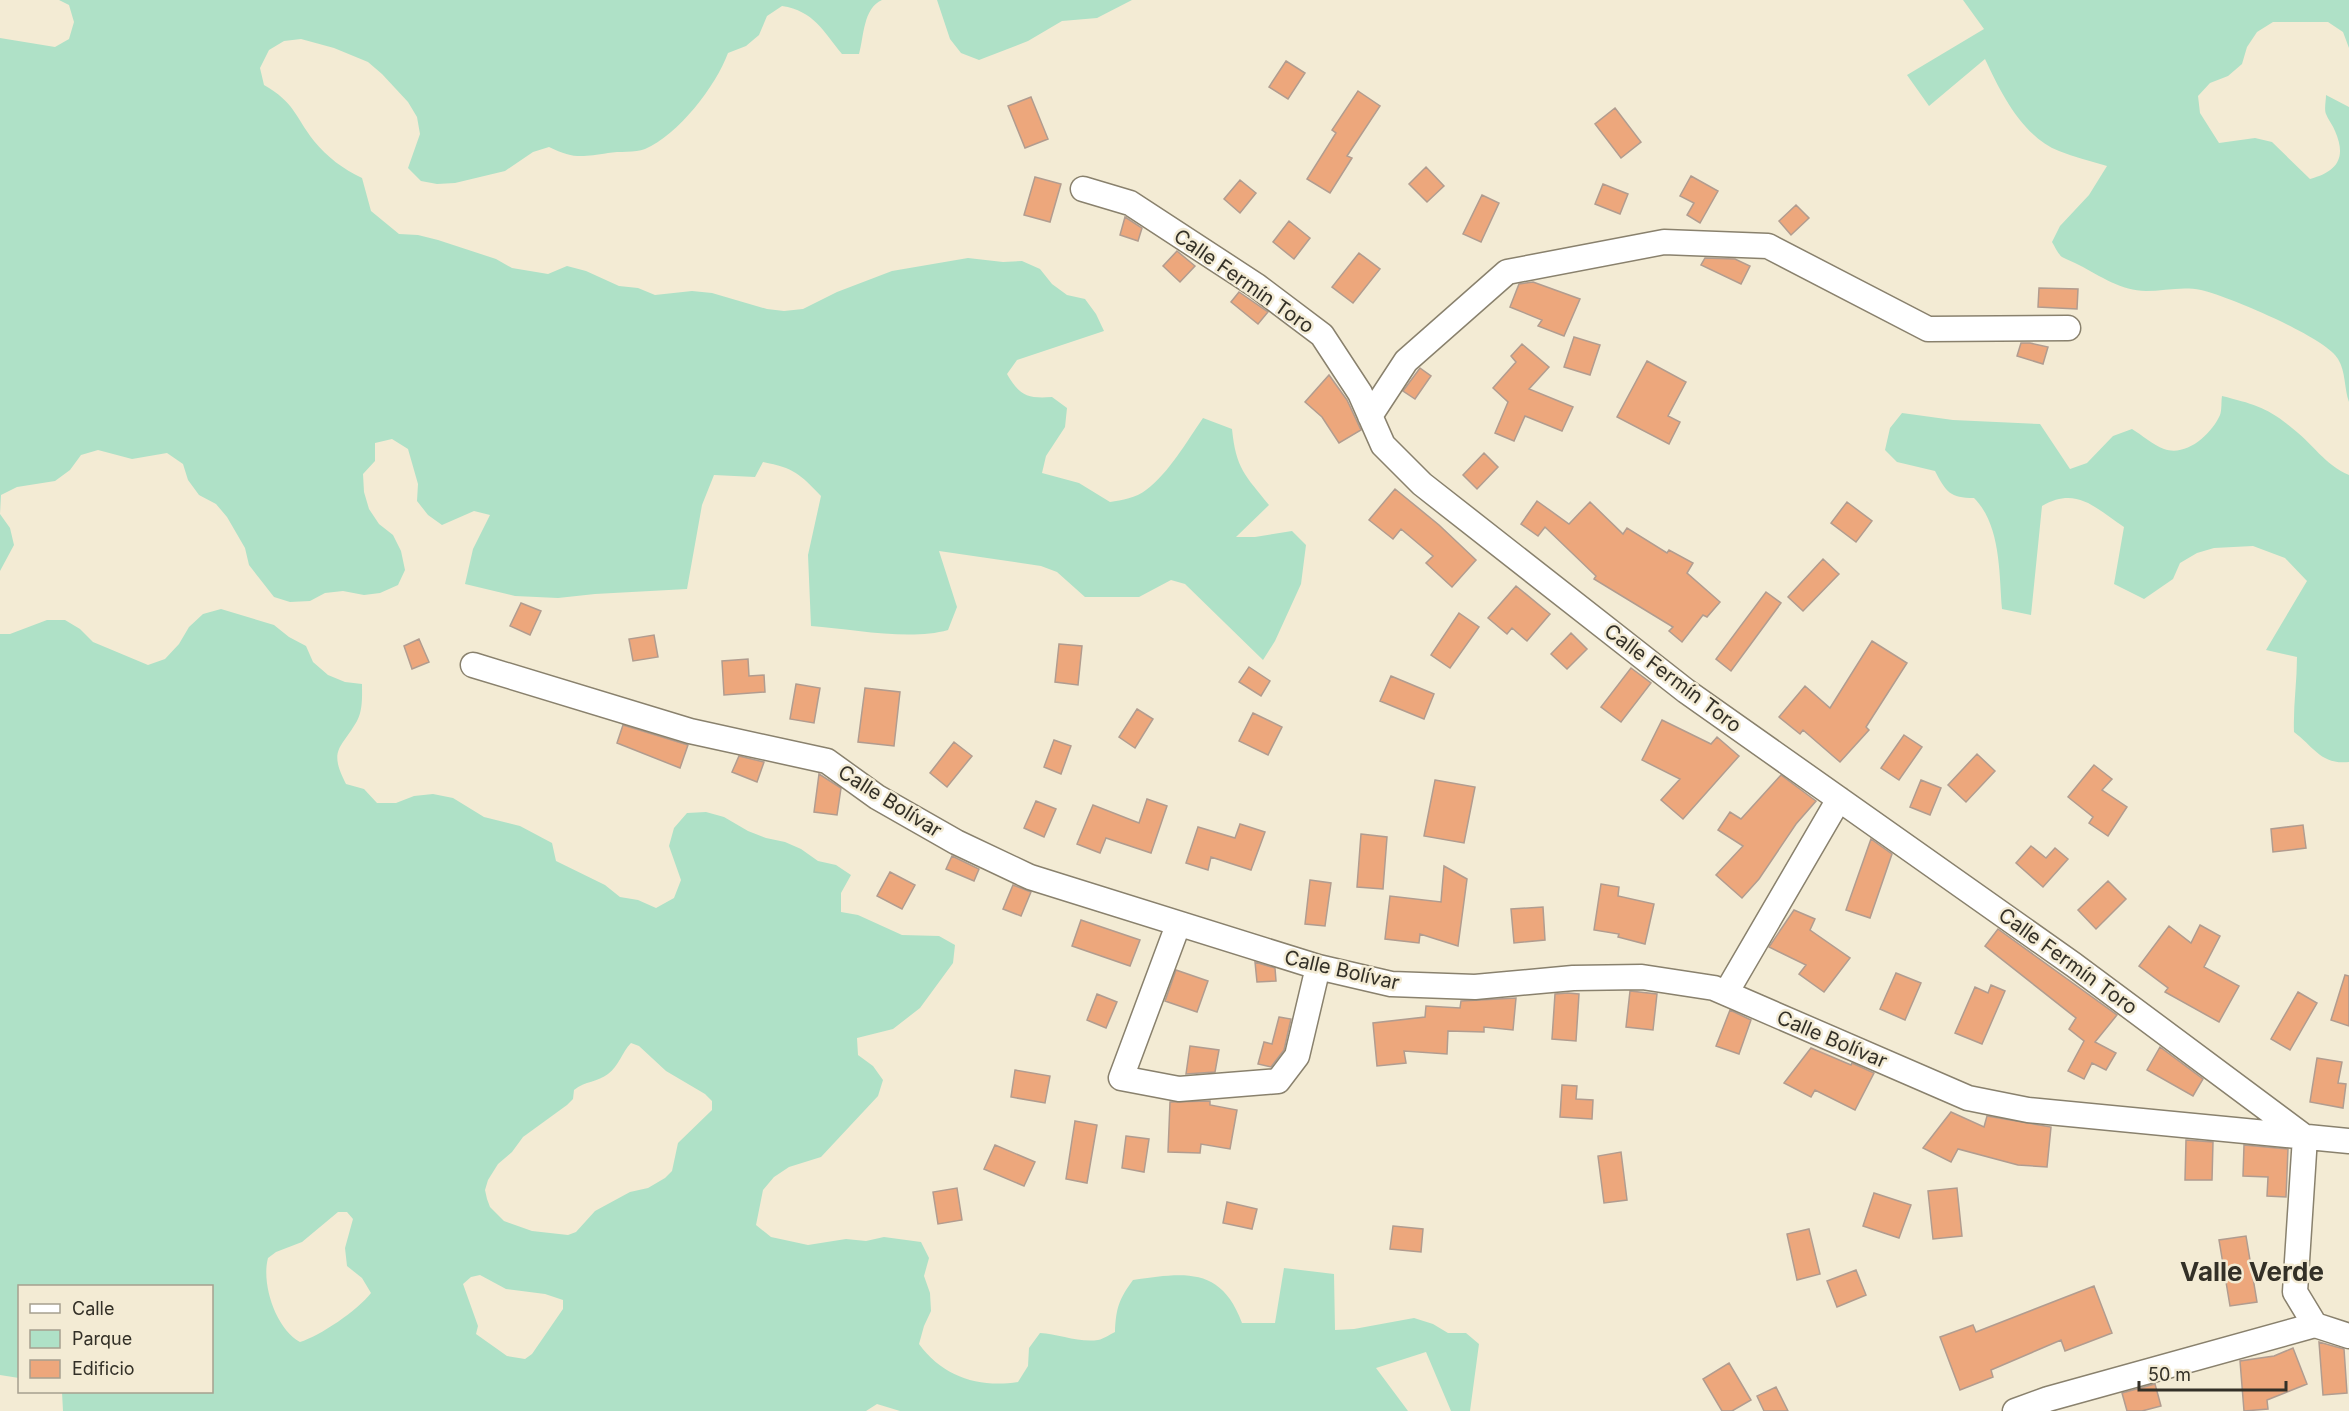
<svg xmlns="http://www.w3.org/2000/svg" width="2349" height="1411" viewBox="0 0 2349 1411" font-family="Inter,sans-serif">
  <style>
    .green { fill: #afe1c7; fill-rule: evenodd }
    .building { fill: #eda77c; stroke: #b19c8f; stroke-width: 1.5 }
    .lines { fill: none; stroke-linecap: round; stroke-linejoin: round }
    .minor-casing { stroke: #89816d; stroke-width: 27 }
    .minor { stroke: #fff; stroke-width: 24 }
    .labels { text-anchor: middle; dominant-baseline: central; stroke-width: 5; stroke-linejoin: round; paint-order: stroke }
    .street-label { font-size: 20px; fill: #333027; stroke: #f3ebd4 }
    .district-label { font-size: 26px; font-weight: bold; fill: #333027; stroke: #f3ebd4 }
  </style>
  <rect width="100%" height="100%" fill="#f3ebd4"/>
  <!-- green -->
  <path class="green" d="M 59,0 L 882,0 C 863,8 864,37 859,54 L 842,54 C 823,31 814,11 782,6 L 767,16 L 759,35 L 746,46 L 728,53 C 716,86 678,135 645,149 C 635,153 619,151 608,153 C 582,157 573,159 549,147 L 533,152 L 505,171 L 455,183 L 437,184 L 421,181 L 408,168 L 420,134 L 417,117 L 408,102 L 382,74 L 368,62 L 334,48 L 301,39 L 284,41 L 269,50 L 260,68 L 264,85 C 295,103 294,115 314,141 C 327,157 343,169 362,178 L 371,211 L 399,234 L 418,235 L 438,240 L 496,259 L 512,268 L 548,274 L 567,266 L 586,271 L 619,286 L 638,288 L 655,295 L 692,291 L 712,293 L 767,309 L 784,311 L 803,309 L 837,292 L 892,271 L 968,258 L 1003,262 L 1022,261 L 1040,269 L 1052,284 L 1067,295 L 1085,299 L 1096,314 L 1104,331 L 1017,360 L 1007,374 C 1019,395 1027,399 1052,397 L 1067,408 L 1065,427 L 1046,456 L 1042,473 L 1079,483 L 1110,502 C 1122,500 1136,498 1146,490 C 1169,473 1187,441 1203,418 L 1232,429 C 1236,469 1245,475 1269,505 L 1236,537 L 1255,537 L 1292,531 L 1306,545 L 1301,584 L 1275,641 L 1263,660 L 1185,584 L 1171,580 L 1139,597 L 1085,597 L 1057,572 L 1041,566 L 939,551 L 957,607 L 948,630 C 910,641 852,629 811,626 L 808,555 L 821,496 C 800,474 794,468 763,462 L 755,477 L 714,475 L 702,505 L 687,589 L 595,594 L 558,598 L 515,596 L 465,584 L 473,549 L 490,515 L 474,511 L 442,525 L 428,515 L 417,501 L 418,484 L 408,449 L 392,439 L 375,443 L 375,461 L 363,474 L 364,492 L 369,509 L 379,524 L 393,535 L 401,551 L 405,570 L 398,585 L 380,593 L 364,595 L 343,591 L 325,593 L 310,601 L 290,602 L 274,597 L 249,565 L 245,548 L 227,517 L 216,504 L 199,495 L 188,480 L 183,464 L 167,453 L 132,459 L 98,450 L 81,455 L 70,470 L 55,481 L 17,487 L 1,495 L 0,514 L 10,528 L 14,545 L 0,571 L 0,38 L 55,47 L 69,39 L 74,22 L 69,5 Z
    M 937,0 L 1132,0 L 1097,18 L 1062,21 L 1028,41 L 979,60 L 961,53 L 950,39 Z
    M 1963,0 L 2349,0 L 2349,48 L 2343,32 L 2328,22 L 2273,22 L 2257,32 L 2247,47 L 2242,64 L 2228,76 L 2210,83 L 2198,96 L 2200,113 L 2219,143 L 2255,138 L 2272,142 L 2310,179 C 2337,172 2347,158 2335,131 C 2333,125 2328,120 2326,114 C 2324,109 2326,101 2326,95 L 2349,107 L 2349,402 C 2344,388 2346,372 2338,359 C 2326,337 2227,296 2201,290 C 2182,286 2164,291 2146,291 C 2122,291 2100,276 2079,265 C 2074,262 2067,260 2062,257 C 2058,254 2055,247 2052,242 L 2060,226 L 2089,195 L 2107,166 C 2091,161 2074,157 2059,151 C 2022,136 2001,93 1985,59 L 1929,106 L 1907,75 L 1984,29 Z
    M 2222,396 C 2253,404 2267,407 2292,428 C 2312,443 2325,465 2349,475 L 2349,762 C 2321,765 2314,747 2294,732 C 2293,707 2297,682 2297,657 L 2266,650 L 2307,581 L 2285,558 L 2253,546 L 2214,548 L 2197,553 L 2180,563 L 2173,579 L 2144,599 L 2114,584 L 2124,527 C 2095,508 2077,486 2042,506 L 2031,615 L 2002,609 C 1999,573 2001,525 1974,498 C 1950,498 1946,492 1935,471 L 1897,462 L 1885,450 L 1890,428 L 1902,413 L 1953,420 L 2040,424 L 2070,469 L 2087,463 L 2113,436 L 2132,429 C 2142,435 2153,445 2164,449 C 2186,457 2211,435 2220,415 C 2222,410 2221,402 2222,396 Z
    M 221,609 L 274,625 L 289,637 L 306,646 L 313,662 L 328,675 L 345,682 L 362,684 C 362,696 363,710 357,721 C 341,749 328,749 346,784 L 364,789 L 377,803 L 396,803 L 414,796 L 433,794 L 453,798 L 484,817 L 520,826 L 552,843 L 556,861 L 605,885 L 620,897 L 638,900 L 656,908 L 674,898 L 681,880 L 669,846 L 674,828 L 687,813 L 706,812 L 724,817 L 748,831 L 766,838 L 785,842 L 801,849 L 818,861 L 836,865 L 851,875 L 841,893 L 841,912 L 858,915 L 902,935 L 939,936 L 955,945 L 953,963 L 920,1008 L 893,1029 L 857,1038 L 858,1055 L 873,1066 L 883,1080 L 878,1096 L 821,1157 L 789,1167 L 774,1177 L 763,1190 L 756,1225 L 771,1237 L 808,1245 L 846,1239 L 866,1241 L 884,1237 L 921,1242 L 929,1258 L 924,1276 L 930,1293 L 931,1311 L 924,1326 L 919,1344 C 943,1377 979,1388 1018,1382 L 1028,1366 L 1029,1348 L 1040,1333 C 1058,1334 1080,1343 1098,1340 C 1104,1339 1110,1334 1115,1332 C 1116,1308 1119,1299 1133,1280 C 1184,1273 1221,1266 1242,1323 L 1275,1323 L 1284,1268 L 1334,1274 L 1335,1330 L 1354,1329 L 1414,1318 L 1433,1324 L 1448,1333 L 1466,1333 L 1479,1344 L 1470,1411 L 1451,1411 L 1426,1352 L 1376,1368 L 1408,1411 L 900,1411 L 877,1404 L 866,1411 L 63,1411 L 62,1392 L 212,1392 L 212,1286 L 20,1286 L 19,1378 L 0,1375 L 0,634 L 10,634 L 47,620 L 65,620 L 80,629 L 93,642 L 148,665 L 165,659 L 179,644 L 189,627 L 203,614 ZM 631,1043 L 639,1046 L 666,1071 L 705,1094 L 712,1101 L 712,1110 L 678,1143 L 672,1171 L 665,1178 L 648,1188 L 630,1192 L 595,1211 L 576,1232 L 568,1235 L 532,1231 L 504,1221 L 490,1207 L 487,1199 L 485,1190 L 488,1180 L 498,1164 L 512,1152 L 523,1137 L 567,1105 L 573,1099 L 574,1090 C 585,1081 598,1082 608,1074 C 619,1066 622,1052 631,1043 ZM 338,1212 L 347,1212 L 353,1219 L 345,1248 L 347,1266 L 362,1278 L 371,1293 C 358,1310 320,1336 300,1342 C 276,1329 261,1284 268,1258 L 276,1252 L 302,1242 ZM 480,1275 L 506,1289 L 545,1294 L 563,1300 L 563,1309 L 532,1354 L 525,1359 L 507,1356 L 476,1334 L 478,1326 L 463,1284 L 471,1277 Z"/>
  <!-- building -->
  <path class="building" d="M 1286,61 L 1305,73 L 1288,99 L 1269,87 Z
    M 1358,91 L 1380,106 L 1347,156 L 1352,158 L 1330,193 L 1307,179 L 1336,133 L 1332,130 Z
    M 1031,97 L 1048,139 L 1025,148 L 1008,106 Z
    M 1615,108 L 1641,142 L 1621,158 L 1595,124 Z
    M 1426,167 L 1444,186 L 1427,202 L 1409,184 Z
    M 1691,176 L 1718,191 L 1700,223 L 1687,215 L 1694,203 L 1680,196 Z
    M 1035,177 L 1061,184 L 1050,222 L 1024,215 Z
    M 1240,180 L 1256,193 L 1240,213 L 1224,199 Z
    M 1603,184 L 1628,194 L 1620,214 L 1595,204 Z
    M 1482,195 L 1499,203 L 1481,242 L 1463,234 Z
    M 1796,205 L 1809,218 L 1791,235 L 1779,221 Z
    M 1125,217 L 1142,228 L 1138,241 L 1120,235 Z
    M 1289,221 L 1310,238 L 1294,259 L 1273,242 Z
    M 1177,251 L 1195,266 L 1180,282 L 1163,266 Z
    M 1359,253 L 1380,269 L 1353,303 L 1332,287 Z
    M 1705,258 L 1735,259 L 1750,266 L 1741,284 L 1701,265 Z
    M 1533,282 L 1580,299 L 1564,336 L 1538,326 L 1542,320 L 1510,307 L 1519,284 Z
    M 2039,288 L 2078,289 L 2077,309 L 2038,307 Z
    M 1239,292 L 1268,312 L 1258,324 L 1231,302 Z
    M 1574,337 L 1600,345 L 1590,375 L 1564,367 Z
    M 2021,343 L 2030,343 L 2048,347 L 2043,364 L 2017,356 Z
    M 1522,344 L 1549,367 L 1529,389 L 1573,407 L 1562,431 L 1525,416 L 1514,441 L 1495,433 L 1508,402 L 1493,388 L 1516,362 L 1511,356 Z
    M 1647,361 L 1686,382 L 1668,416 L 1680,422 L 1669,444 L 1617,417 Z
    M 1420,368 L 1431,376 L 1415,399 L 1403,391 Z
    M 1329,375 L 1347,400 L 1361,430 L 1339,443 L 1322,417 L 1305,402 Z
    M 1484,453 L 1498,467 L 1477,489 L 1463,475 Z
    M 1395,489 L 1439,525 L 1476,560 L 1452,587 L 1426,563 L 1433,556 L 1401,529 L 1393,539 L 1369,520 Z
    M 1537,501 L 1569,524 L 1590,502 L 1623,534 L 1627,528 L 1667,553 L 1669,550 L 1693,563 L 1687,573 L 1720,602 L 1707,617 L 1703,615 L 1682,642 L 1669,631 L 1673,627 L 1594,579 L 1596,576 L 1545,527 L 1538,536 L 1521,524 Z
    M 1847,502 L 1872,521 L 1856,542 L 1831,523 Z
    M 1823,559 L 1839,574 L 1803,611 L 1788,597 Z
    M 1516,586 L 1550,614 L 1527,641 L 1512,628 L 1507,634 L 1488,618 Z
    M 1766,592 L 1781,603 L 1731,671 L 1716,659 Z
    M 521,603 L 541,611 L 530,635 L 510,626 Z
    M 1459,613 L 1479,627 L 1450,668 L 1431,655 Z
    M 1571,633 L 1587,649 L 1567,669 L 1551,654 Z
    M 654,635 L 658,657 L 633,661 L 629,639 Z
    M 419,639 L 429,662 L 412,669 L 404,646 Z
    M 1872,641 L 1907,663 L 1866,727 L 1869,730 L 1840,762 L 1803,730 L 1800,734 L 1779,717 L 1805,686 L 1830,708 Z
    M 1059,644 L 1082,646 L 1078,685 L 1055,682 Z
    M 748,659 L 749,676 L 764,675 L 765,692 L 724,695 L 722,661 Z
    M 1249,667 L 1270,681 L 1261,696 L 1239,682 Z
    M 1631,668 L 1651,683 L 1621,722 L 1601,707 Z
    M 1391,676 L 1434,694 L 1424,719 L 1380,701 Z
    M 796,684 L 820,688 L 814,723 L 790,719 Z
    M 865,688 L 900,692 L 894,746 L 858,742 Z
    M 1137,709 L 1153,719 L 1135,748 L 1119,737 Z
    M 1253,713 L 1282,727 L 1268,755 L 1239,741 Z
    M 1662,720 L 1711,744 L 1717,737 L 1739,756 L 1683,819 L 1661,800 L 1680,779 L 1642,760 Z
    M 623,725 L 688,745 L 680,768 L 617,743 Z
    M 1904,735 L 1922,747 L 1899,780 L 1881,768 Z
    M 1054,740 L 1071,746 L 1061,774 L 1044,767 Z
    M 954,742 L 972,756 L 947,787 L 930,773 Z
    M 1977,754 L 1995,771 L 1966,802 L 1948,785 Z
    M 739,756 L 764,762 L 757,782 L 732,772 Z
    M 2094,765 L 2112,779 L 2102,790 L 2127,807 L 2108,836 L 2089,823 L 2093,817 L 2068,797 Z
    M 819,774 L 841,788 L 837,815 L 814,812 Z
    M 1781,775 L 1816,801 L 1796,824 L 1759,879 L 1742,898 L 1716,875 L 1743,846 L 1718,830 L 1730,812 L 1741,819 Z
    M 1435,780 L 1475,787 L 1464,843 L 1424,836 Z
    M 1921,780 L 1941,788 L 1930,815 L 1910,807 Z
    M 1147,799 L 1167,806 L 1151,853 L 1106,838 L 1100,853 L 1077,844 L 1093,805 L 1139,823 Z
    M 1036,801 L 1056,809 L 1044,837 L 1024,828 Z
    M 1240,824 L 1265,832 L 1251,870 L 1211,857 L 1208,870 L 1186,863 L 1198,827 L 1235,838 Z
    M 2303,825 L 2306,848 L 2273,852 L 2271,829 Z
    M 1361,834 L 1387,837 L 1383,889 L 1357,887 Z
    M 1871,839 L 1892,854 L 1870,918 L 1846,910 Z
    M 2031,846 L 2046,858 L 2055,848 L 2068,859 L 2043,887 L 2016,863 Z
    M 952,856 L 979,869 L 974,881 L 946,869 Z
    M 1444,866 L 1467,879 L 1458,946 L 1420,934 L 1419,943 L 1385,939 L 1390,896 L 1441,902 Z
    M 890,872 L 915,885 L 902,909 L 877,896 Z
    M 1310,880 L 1331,883 L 1325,926 L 1305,924 Z
    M 2108,881 L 2126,899 L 2096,929 L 2078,910 Z
    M 1601,884 L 1619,887 L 1618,896 L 1654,904 L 1645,944 L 1618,937 L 1619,934 L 1594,930 Z
    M 1013,885 L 1031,892 L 1021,916 L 1003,909 Z
    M 1543,907 L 1545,940 L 1514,943 L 1511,909 Z
    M 1794,910 L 1815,919 L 1810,930 L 1850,958 L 1824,992 L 1799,974 L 1806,965 L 1769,947 Z
    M 1081,920 L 1140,940 L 1130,966 L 1072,946 Z
    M 2200,925 L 2220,936 L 2204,967 L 2239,986 L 2219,1022 L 2165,992 L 2168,988 L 2139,966 L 2169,926 L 2191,943 Z
    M 1998,929 L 2117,1015 L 2095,1042 L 2116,1053 L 2106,1070 L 2092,1063 L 2084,1079 L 2068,1071 L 2084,1041 L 2069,1029 L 2076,1018 L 1985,946 Z
    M 1255,962 L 1275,968 L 1276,981 L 1257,982 Z
    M 1176,970 L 1208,981 L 1197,1012 L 1165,1001 Z
    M 1896,973 L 1921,983 L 1905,1020 L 1880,1009 Z
    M 2345,975 L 2349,976 L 2349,1026 L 2331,1020 Z
    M 1991,985 L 2005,991 L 1982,1044 L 1955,1033 L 1975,987 L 1988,993 Z
    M 1630,991 L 1657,994 L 1653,1030 L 1626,1027 Z
    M 2298,992 L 2317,1003 L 2290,1050 L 2271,1039 Z
    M 1568,993 L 1579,994 L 1576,1041 L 1552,1039 L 1555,994 Z
    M 1097,994 L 1117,1002 L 1106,1028 L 1087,1020 Z
    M 1516,998 L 1513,1030 L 1484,1027 L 1484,1032 L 1448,1031 L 1447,1054 L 1404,1051 L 1406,1063 L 1377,1066 L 1373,1023 L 1425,1017 L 1426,1006 L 1460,1008 L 1461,1001 Z
    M 1730,1010 L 1751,1020 L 1739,1054 L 1716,1046 Z
    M 1279,1017 L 1291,1019 L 1284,1050 L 1271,1067 L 1258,1064 L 1264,1042 L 1272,1044 Z
    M 1190,1046 L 1219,1050 L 1215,1072 L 1186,1074 Z
    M 2160,1047 L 2203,1079 L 2193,1096 L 2147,1070 Z
    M 1811,1048 L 1851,1065 L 1852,1063 L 1874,1073 L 1855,1110 L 1815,1090 L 1811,1097 L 1784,1083 Z
    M 2317,1058 L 2342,1062 L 2338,1083 L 2346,1084 L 2343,1108 L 2310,1102 Z
    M 1015,1070 L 1050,1076 L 1045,1103 L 1011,1097 Z
    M 1562,1085 L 1577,1086 L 1576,1099 L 1593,1100 L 1592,1119 L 1560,1117 Z
    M 1210,1101 L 1210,1105 L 1237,1110 L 1230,1149 L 1201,1144 L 1200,1153 L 1168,1152 L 1170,1102 Z
    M 1951,1112 L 1984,1127 L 1987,1116 L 2051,1127 L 2047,1167 L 2018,1165 L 1958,1149 L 1951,1162 L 1923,1148 Z
    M 1075,1121 L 1097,1125 L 1087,1183 L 1066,1179 Z
    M 1126,1136 L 1149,1139 L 1144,1172 L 1122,1168 Z
    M 2186,1140 L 2213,1142 L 2212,1180 L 2185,1180 Z
    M 995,1145 L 1035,1162 L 1024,1186 L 984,1169 Z
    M 2244,1145 L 2288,1149 L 2286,1197 L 2267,1196 L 2268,1177 L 2243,1176 Z
    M 1621,1152 L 1627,1200 L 1604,1203 L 1598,1156 Z
    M 957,1188 L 962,1220 L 938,1224 L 933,1192 Z
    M 1957,1188 L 1962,1236 L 1933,1239 L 1928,1191 Z
    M 1874,1193 L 1911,1205 L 1899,1238 L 1863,1226 Z
    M 1227,1202 L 1257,1209 L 1252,1229 L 1223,1223 Z
    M 1393,1226 L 1423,1229 L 1421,1252 L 1390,1249 Z
    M 1809,1229 L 1820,1274 L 1797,1280 L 1787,1234 Z
    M 2246,1236 L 2257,1302 L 2230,1306 L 2219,1240 Z
    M 1856,1270 L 1866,1295 L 1837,1307 L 1827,1281 Z
    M 2094,1286 L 2112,1333 L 2065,1351 L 2061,1340 L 1991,1370 L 1993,1377 L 1960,1390 L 1940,1337 L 1973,1325 L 1976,1332 Z
    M 2319,1342 L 2344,1349 L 2347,1393 L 2323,1395 Z
    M 2293,1348 L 2307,1384 L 2267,1400 L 2268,1409 L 2244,1411 L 2240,1361 L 2274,1356 Z
    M 1729,1363 L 1751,1400 L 1732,1411 L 1722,1411 L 1703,1379 Z
    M 2155,1384 L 2161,1406 L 2142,1411 L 2127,1411 L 2122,1393 Z
    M 1776,1387 L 1788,1411 L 1764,1411 L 1757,1396 Z"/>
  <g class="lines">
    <defs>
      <path id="minor" d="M 1083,189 L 1130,203 L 1257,286 L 1322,335 L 1360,393 L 1383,445 L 1422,484 L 1686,691 L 2074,965 L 2305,1137 L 2295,1292 L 2315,1325
        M 1370,416 L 1406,361 L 1507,272 L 1664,242 L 1768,246 L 1928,329 L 2068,328
        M 473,665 L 690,731 L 827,761 L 877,797 L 956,842 L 1030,877 L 1318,967 L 1391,984 L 1475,987 L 1573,978 L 1642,977 L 1714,988 L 1968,1098 L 2028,1110 L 2349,1141
        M 1178,925 L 1121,1078 L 1179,1089 L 1278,1081 L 1297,1056 L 1318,967
        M 1726,993 L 1839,799
        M 2015,1411 L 2048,1399 L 2315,1325 L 2349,1336"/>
    </defs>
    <!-- minor casing -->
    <use href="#minor" class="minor-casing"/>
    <!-- minor -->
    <use href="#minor" class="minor"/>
  </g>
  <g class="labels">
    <!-- street labels -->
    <g class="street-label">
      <text transform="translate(1244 281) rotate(35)">Calle Fermín Toro</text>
      <text transform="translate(1673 678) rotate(37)">Calle Fermín Toro</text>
      <text transform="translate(890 801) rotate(32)">Calle Bolívar</text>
      <text transform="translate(2068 961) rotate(36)">Calle Fermín Toro</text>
      <text transform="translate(1342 970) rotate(13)">Calle Bolívar</text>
      <text transform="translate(1832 1039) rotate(23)">Calle Bolívar</text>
    </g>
    <!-- district labels -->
    <g class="district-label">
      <text x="2252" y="1271">Valle Verde</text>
    </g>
  </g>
  <!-- legend -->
  <rect x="18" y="1285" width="195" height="108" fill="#f3ebd4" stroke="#a6a08f" stroke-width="1.5"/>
  <rect x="30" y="1304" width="30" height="9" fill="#ffffff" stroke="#a6a08f" stroke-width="1.5"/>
  <text x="72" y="1315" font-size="18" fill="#333027">Calle</text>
  <rect x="30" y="1330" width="30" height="18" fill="#afe1c7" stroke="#a6a08f" stroke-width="1.5"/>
  <text x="72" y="1345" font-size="18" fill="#333027">Parque</text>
  <rect x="30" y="1360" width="30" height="18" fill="#eda77c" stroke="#a6a08f" stroke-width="1.5"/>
  <text x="72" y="1375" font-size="18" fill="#333027">Edificio</text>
  <!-- scale -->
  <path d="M2139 1381v9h147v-9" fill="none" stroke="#333027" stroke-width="3"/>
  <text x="2148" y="1381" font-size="18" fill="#333027" stroke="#f3ebd4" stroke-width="4.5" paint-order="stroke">50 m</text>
</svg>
